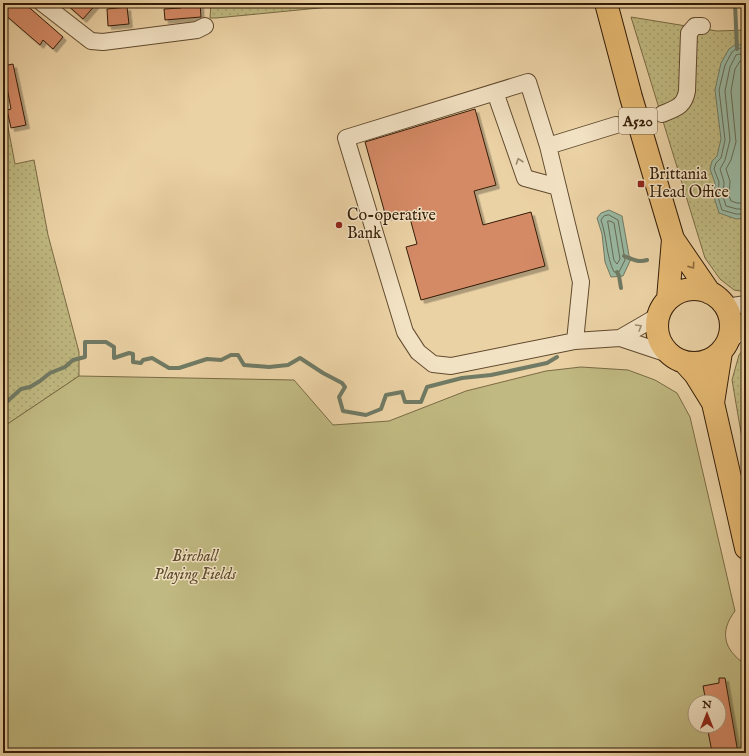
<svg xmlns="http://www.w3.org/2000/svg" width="749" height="756" viewBox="0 0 749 756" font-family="'IM FELL English',serif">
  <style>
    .grass { fill: url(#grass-dots); stroke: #7a6a44 }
    .green { fill: #c0b981; stroke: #7a6a44; fill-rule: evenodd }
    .water { fill: #99b8a2; stroke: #707a64 }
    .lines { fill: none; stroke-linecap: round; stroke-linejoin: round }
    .shore { stroke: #666a54; stroke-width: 1 }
    .stream { stroke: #707a64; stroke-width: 4 }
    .building { fill: #d58a66; stroke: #331c07; filter: url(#shadow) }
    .minor-tunnel { stroke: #c6ae85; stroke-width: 16; stroke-dasharray: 16 8; stroke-linecap: butt }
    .minor-casing { stroke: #614a2e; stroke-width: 18 }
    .highway-casing { stroke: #331c07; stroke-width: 24 }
    .minor { stroke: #f2e2c4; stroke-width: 16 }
    .highway { stroke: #e6b972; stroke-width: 22 }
    .oneway { stroke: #9c896f }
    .oneway2 { stroke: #8c6a3c }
    .poi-dot { fill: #8f2418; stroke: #f2e2c4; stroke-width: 1.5 }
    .labels { text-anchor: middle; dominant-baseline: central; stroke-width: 3; stroke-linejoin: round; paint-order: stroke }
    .shield { fill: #f2e2c4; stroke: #6c5740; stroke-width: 1 }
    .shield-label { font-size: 15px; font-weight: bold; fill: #331c07 }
    .poi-label { font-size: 16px; fill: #331c07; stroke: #f2e2c4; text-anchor: start }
    .park-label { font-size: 16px; font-style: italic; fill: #5d4b2c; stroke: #f2e2c4 }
  </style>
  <defs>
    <pattern id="grass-dots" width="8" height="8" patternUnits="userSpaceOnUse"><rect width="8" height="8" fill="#c0b981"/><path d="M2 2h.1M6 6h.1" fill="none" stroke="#a59e6e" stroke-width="1.8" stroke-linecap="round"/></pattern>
    <filter id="shadow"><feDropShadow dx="3.5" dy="3.5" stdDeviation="0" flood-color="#0004"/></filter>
  </defs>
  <rect width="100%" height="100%" fill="#ebd2a5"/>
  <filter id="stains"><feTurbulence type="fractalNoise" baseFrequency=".005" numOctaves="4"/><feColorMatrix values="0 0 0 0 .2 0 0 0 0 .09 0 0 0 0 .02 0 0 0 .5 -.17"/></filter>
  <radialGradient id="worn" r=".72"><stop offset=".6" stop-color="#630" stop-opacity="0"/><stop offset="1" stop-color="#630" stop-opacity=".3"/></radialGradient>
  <!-- grass -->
  <path class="grass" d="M 211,3 L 371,3 L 216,18 L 210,18 Z
    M 631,17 L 717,31 L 746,30 L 746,292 L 734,290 L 720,279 L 705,258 Z
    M 3,101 L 15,164 L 34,160 L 48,235 L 79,352 L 79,376 L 3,427 Z
    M 746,346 L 746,462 L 732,380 L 739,355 Z"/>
  <!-- green -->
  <path class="green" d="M 581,367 L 628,370 L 655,380 L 677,393 L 690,417 L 735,611 C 719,632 724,650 745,664 L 746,667 L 746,753 L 3,753 L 3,427 L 79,376 L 294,380 L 333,425 L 389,421 L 466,391 L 546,371 ZM 695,702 L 719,702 L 719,726 L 695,726 Z"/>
  <!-- water -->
  <path class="water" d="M 736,44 L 746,46 L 746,218 L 736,219 L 719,213 L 714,197 L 715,183 L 710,169 L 712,161 L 717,156 L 721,139 L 715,90 L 721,63 L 729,49 Z
    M 609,210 L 622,216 L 630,261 L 623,276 L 611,277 L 605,262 L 602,234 L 597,218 L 601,213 Z"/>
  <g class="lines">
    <!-- shore -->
    <path class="shore" d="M 746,49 L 737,48 L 732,52 L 725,65 L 719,90 L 725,140 L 721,158 L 716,163 L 714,169 L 719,182 L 718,197 L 722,210 L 736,214 L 746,214
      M 746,55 L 739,54 L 736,55 L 730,67 L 725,91 L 730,140 L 725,160 L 720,169 L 724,182 L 723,196 L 726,206 L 737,209 L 746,209
      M 746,61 L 740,61 L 735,69 L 731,91 L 736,142 L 731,160 L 726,169 L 730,181 L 729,196 L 731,201 L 737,203 L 746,203
      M 609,215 L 618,220 L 625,260 L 619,272 L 614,272 C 606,256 607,237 601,220 L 604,216 Z
      M 608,221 L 610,221 L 614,223 L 620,259 L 617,264 L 616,263 L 614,260 Z"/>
    <!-- stream -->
    <path class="stream" d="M 735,3 L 737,49
      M 624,256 C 632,259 638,263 647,260
      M 617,272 L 619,276 L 621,288
      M 3,405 L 21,389 L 30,387 L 40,381 L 50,373 L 65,367 L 73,360 L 85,357 L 85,342 L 106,342 L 114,347 L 114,358 L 129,353 L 133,354 L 133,362 L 141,363 L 143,360 L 152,358 L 169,368 L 179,368 L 207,359 L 221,360 L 231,355 L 238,355 L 244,365 L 269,367 L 288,365 L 300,358 L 323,373 L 342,383 L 345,387 L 339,397 L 343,411 L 366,415 L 381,409 L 386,395 L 402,392 L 405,402 L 421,402 L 427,387 L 462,378 L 491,375 L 547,363 L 557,357"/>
  </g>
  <!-- building -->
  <path class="building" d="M 3,3 L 24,3 L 63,37 L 53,49 L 43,40 L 40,45 L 3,13 Z
    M 65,3 L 97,3 L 83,19 Z
    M 181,3 L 200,3 L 201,17 L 165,20 L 164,9 L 181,8 Z
    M 127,7 L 129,24 L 108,26 L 107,9 Z
    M 13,64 L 26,125 L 11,128 L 7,110 L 11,109 L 3,66 Z
    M 475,109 L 496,185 L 474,191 L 483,225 L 531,212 L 545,266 L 421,300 L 406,247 L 417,244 L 408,211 L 386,217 L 365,142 Z
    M 719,678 L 725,678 L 738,753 L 722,753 L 722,750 L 712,752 L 707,726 L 719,726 L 719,702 L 706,702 L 703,686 L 719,683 Z"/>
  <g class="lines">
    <!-- minor-tunnel -->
    <path class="minor-tunnel" d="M 616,125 L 662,114"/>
    <defs>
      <path id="minor" d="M 42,3 L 91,41 L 103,42 L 197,30 L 205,26
        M 495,92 L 525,178 L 558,187
        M 662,114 C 676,108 684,107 687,91 L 689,33 L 695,26 L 702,26
        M 548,146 L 616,125
        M 726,307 L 746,304
        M 620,338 L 658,316
        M 575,341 L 451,366 L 433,364 L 418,352 L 405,332 L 346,138 L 528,82 L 548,146 L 581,282 L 575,341 L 620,338 L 668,354
        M 728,342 L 746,327"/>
      <path id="highway" d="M 606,3 L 631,97 L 673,239 L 710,293
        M657 326a37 37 0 1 1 74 0a37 37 0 1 1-74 0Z
        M 668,299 L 673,239
        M 685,363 L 695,374 L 713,403 L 746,548
        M 713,403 L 721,352"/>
    </defs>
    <!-- minor casing -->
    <use href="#minor" class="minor-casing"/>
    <!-- highway casing -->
    <use href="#highway" class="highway-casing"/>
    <!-- minor -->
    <use href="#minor" class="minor"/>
    <!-- highway -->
    <use href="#highway" class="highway"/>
  </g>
  <!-- one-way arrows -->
  <defs><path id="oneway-chevron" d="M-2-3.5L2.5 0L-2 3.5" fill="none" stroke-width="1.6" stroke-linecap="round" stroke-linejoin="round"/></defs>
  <g class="oneway">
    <use href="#oneway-chevron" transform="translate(519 161) rotate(-109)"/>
    <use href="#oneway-chevron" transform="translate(639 327) rotate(-31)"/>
  </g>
  <use class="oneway2" href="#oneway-chevron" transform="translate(692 266) rotate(55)"/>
  <!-- markers -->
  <g class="poi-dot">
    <rect x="637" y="180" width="8" height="8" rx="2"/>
    <circle cx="339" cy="225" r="4"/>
  </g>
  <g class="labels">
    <!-- shield labels -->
    <rect class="shield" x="619" y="108" width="38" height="26" rx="3"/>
    <g class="shield-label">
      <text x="638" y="121">A520</text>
    </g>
    <!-- poi labels -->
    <g class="poi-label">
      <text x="649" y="175">Brittania<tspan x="649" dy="18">Head Office</tspan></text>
      <text x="347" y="216">Co-operative<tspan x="347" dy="18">Bank</tspan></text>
    </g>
    <!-- park labels -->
    <g class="park-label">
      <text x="195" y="557">Birchall<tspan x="195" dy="18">Playing Fields</tspan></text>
    </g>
  </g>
  <!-- margin -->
  <rect width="749" height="756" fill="none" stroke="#ebd2a5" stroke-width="16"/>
  <rect x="4" y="4" width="741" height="748" fill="none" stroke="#331c07" stroke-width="2"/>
  <rect x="8" y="8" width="733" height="740" fill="none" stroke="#331c07"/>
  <!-- north arrow -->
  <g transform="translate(707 714)"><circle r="19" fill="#f2e2c4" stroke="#a69378"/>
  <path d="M0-3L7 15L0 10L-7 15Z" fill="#8f2418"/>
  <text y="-6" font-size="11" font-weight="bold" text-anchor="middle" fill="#331c07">N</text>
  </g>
  <rect width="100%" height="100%" filter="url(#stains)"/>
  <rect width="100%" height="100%" fill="url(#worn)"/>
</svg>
